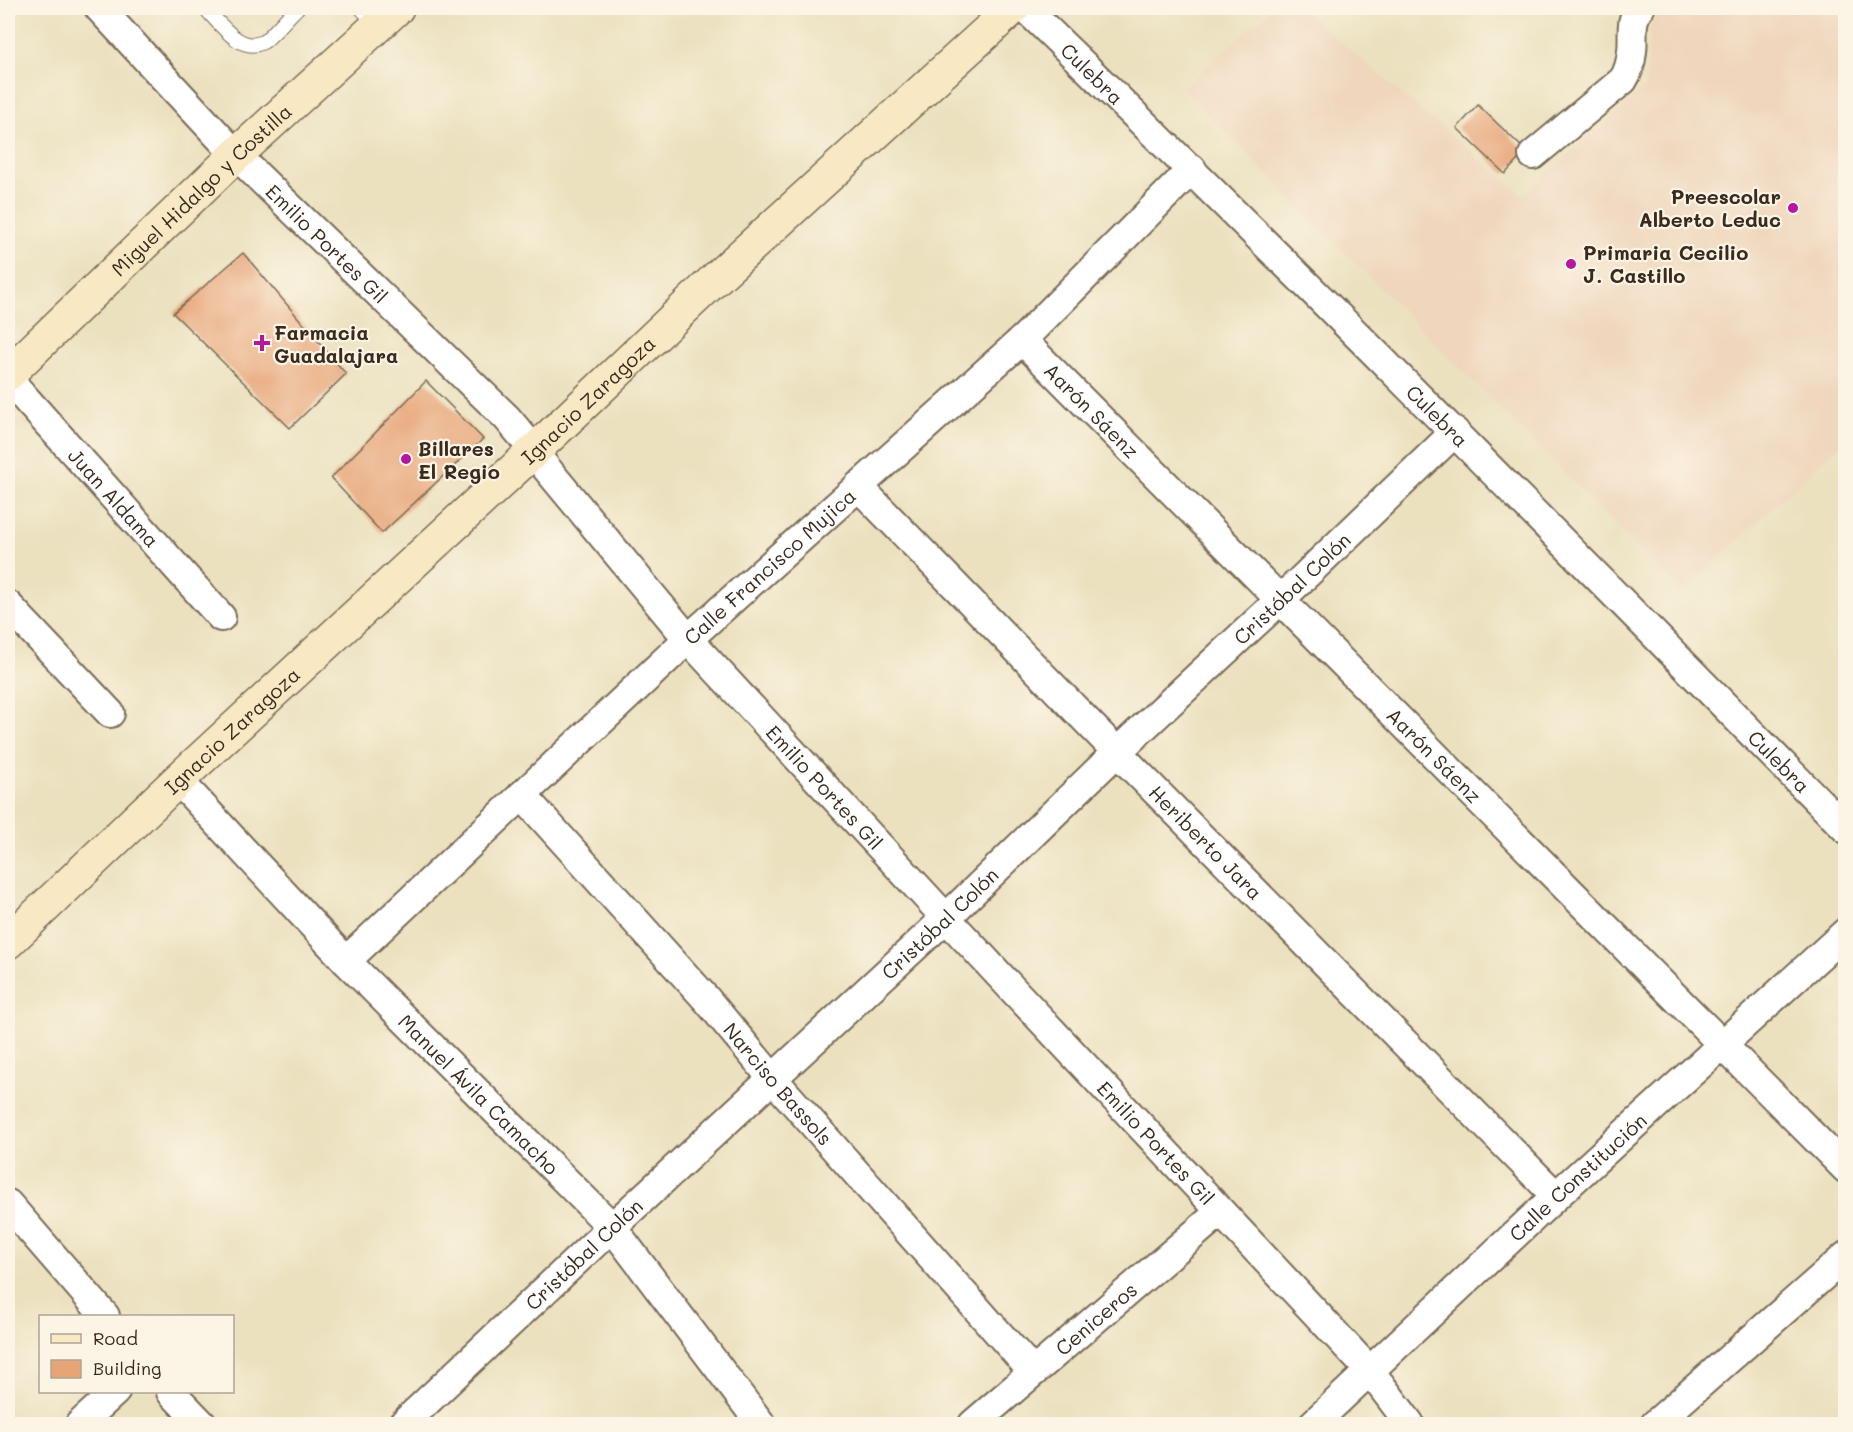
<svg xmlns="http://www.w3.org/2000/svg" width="1853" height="1432" viewBox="0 0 1853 1432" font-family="Mali,sans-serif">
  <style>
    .built { fill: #efd6bc }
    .building { fill: #e7a477 }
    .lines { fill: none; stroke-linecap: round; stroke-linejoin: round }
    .lane-casing { stroke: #796a56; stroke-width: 16 }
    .street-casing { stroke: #796a56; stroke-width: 32 }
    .secondary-casing { stroke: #796a56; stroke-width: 36 }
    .lane { stroke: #fff; stroke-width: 14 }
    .street { stroke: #fff; stroke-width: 28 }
    .secondary { stroke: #f8e8c3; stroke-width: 33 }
    .poi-dot { fill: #b5179e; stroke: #fcf5e5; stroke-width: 2 }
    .labels { text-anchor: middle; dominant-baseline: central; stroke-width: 4.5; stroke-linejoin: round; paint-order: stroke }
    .street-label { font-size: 20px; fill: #3b2a1e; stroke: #fcf5e5 }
    .poi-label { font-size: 20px; font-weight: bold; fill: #3b2a1e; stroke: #fcf5e5; text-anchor: start }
  </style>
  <rect width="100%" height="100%" fill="#fcf5e5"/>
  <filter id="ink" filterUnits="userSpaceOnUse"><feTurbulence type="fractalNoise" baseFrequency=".0167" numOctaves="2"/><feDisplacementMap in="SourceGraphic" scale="12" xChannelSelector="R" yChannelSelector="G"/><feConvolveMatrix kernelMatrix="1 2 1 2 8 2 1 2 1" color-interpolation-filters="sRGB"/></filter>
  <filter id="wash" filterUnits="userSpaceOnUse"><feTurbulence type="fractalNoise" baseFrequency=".008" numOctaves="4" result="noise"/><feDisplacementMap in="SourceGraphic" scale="24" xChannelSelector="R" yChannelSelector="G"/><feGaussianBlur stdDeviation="1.35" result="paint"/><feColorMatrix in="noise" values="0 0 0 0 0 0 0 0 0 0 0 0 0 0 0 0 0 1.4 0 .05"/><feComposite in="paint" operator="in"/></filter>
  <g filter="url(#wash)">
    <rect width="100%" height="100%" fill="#ebe1bf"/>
    <!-- built -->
    <path class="built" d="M 1273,8 L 1300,8 L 1523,195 L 1645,86 L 1651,20 L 1665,8 L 1845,8 L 1846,329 L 1840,334 L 1845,340 L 1845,441 L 1682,592 L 1182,88 Z"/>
    <g id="blocks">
      <!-- building -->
      <path class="building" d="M 1478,105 L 1526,151 L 1505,174 L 1457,128 Z
        M 243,253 L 346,374 L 290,428 L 173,313 Z
        M 426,381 L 483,439 L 382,533 L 331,478 Z"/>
    </g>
  </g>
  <g filter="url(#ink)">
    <use href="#blocks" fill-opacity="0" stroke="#796a56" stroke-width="1.5"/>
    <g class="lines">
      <defs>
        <path id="lane" d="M 205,8 C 219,22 240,54 263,42 C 269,39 290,14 297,8
          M 361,8 L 378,26"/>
        <g id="street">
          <path id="s1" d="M 99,8 L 236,155 L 507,418 L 523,437 L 533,452 L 688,639 L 946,918 L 1370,1371 L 1410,1424"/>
          <path id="s2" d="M 1025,8 C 1303,277 1574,553 1846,829"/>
          <path d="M 1533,155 L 1623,80 C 1629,71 1631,62 1632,51 C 1634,36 1629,20 1640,8"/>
          <path id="s3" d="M 1022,340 L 1846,1169"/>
          <path id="s4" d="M 8,379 L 221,617"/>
          <path id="s5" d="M 858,486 L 1117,752 L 1556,1196"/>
          <path d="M 8,605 L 110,713"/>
          <path id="s6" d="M 178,780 L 346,961 L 612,1227 L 761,1424"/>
          <path id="s7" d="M 522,795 L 708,1001 L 773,1079 L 1033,1372"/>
          <path id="s8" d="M 346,961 L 688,639 L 1022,340 L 1192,169"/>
          <path d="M 8,1204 L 105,1316"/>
          <path d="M 171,1392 L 202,1424"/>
          <path d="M 80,1424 L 115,1392"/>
          <path id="s9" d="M 403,1424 L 612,1227 L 946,918 L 1117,752 L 1280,600 L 1455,432"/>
          <path id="s10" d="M 973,1424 L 1220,1212"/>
          <path id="s11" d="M 1313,1424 L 1556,1196 L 1846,932"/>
          <path d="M 1655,1424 L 1846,1256"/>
        </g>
        <g id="secondary">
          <path id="s12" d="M 8,374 L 236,155 L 397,8"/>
          <path id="s13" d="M 8,942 L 178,780 L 533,452 L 712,282 L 1013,8"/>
        </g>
      </defs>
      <!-- lane casing -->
      <use href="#lane" class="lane-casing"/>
      <!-- street casing -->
      <use href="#street" class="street-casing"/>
      <!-- secondary casing -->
      <use href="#secondary" class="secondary-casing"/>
      <!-- lane -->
      <use href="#lane" class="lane"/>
      <!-- street -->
      <use href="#street" class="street"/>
      <!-- secondary -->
      <use href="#secondary" class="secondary"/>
    </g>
  </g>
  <!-- markers -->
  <g class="poi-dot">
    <circle cx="1793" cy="208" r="6"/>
    <circle cx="1571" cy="264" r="6"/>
    <path d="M259 334h6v6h6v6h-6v6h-6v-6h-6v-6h6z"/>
    <circle cx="406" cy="459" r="6"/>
  </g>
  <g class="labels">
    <!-- street labels -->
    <g class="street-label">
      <text stroke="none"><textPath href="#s2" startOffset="94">Culebra</textPath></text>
      <text stroke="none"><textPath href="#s12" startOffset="267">Miguel Hidalgo y Costilla</textPath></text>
      <text stroke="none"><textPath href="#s1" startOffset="328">Emilio Portes Gil</textPath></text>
      <text stroke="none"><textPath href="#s13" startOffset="794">Ignacio Zaragoza</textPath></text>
      <text stroke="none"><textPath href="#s3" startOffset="99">Aarón Sáenz</textPath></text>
      <text stroke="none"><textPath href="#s2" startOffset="580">Culebra</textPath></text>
      <text stroke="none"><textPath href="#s4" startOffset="159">Juan Aldama</textPath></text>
      <text stroke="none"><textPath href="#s8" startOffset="579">Calle Francisco Mujica</textPath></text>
      <text stroke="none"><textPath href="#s9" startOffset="1220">Cristóbal Colón</textPath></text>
      <text stroke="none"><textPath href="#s13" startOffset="308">Ignacio Zaragoza</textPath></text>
      <text stroke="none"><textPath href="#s3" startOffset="585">Aarón Sáenz</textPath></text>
      <text stroke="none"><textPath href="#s2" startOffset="1066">Culebra</textPath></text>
      <text stroke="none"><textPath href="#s1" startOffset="1066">Emilio Portes Gil</textPath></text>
      <text stroke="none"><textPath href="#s5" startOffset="498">Heriberto Jara</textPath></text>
      <text stroke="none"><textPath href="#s9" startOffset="734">Cristóbal Colón</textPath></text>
      <text stroke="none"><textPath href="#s7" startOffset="386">Narciso Bassols</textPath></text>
      <text stroke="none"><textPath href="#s6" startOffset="435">Manuel Ávila Camacho</textPath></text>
      <text stroke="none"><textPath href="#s1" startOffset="1552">Emilio Portes Gil</textPath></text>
      <text stroke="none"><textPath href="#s11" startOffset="362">Calle Constitución</textPath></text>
      <text stroke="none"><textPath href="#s9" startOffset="248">Cristóbal Colón</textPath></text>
      <text stroke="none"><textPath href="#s10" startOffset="162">Ceniceros</textPath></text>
    </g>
    <!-- poi labels -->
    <g class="poi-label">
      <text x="1781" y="196" text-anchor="end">Preescolar<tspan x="1781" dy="23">Alberto Leduc</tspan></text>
      <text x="1583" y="252">Primaria Cecilio<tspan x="1583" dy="23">J. Castillo</tspan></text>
      <text x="274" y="332">Farmacia<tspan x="274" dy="23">Guadalajara</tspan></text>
      <text x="418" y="448">Billares<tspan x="418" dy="23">El Regio</tspan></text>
    </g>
  </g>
  <!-- margin -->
  <rect width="1853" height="1432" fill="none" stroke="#fcf5e5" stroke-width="30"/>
  <!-- legend -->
  <rect x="39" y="1315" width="195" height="78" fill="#fcf5e5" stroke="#afa495" stroke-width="1.5"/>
  <rect x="51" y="1334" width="30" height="9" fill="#f8e8c3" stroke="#afa495" stroke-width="1.5"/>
  <text x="93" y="1345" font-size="18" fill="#3b2a1e">Road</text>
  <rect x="51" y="1360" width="30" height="18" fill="#e7a477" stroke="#afa495" stroke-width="1.5"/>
  <text x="93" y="1375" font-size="18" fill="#3b2a1e">Building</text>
</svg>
